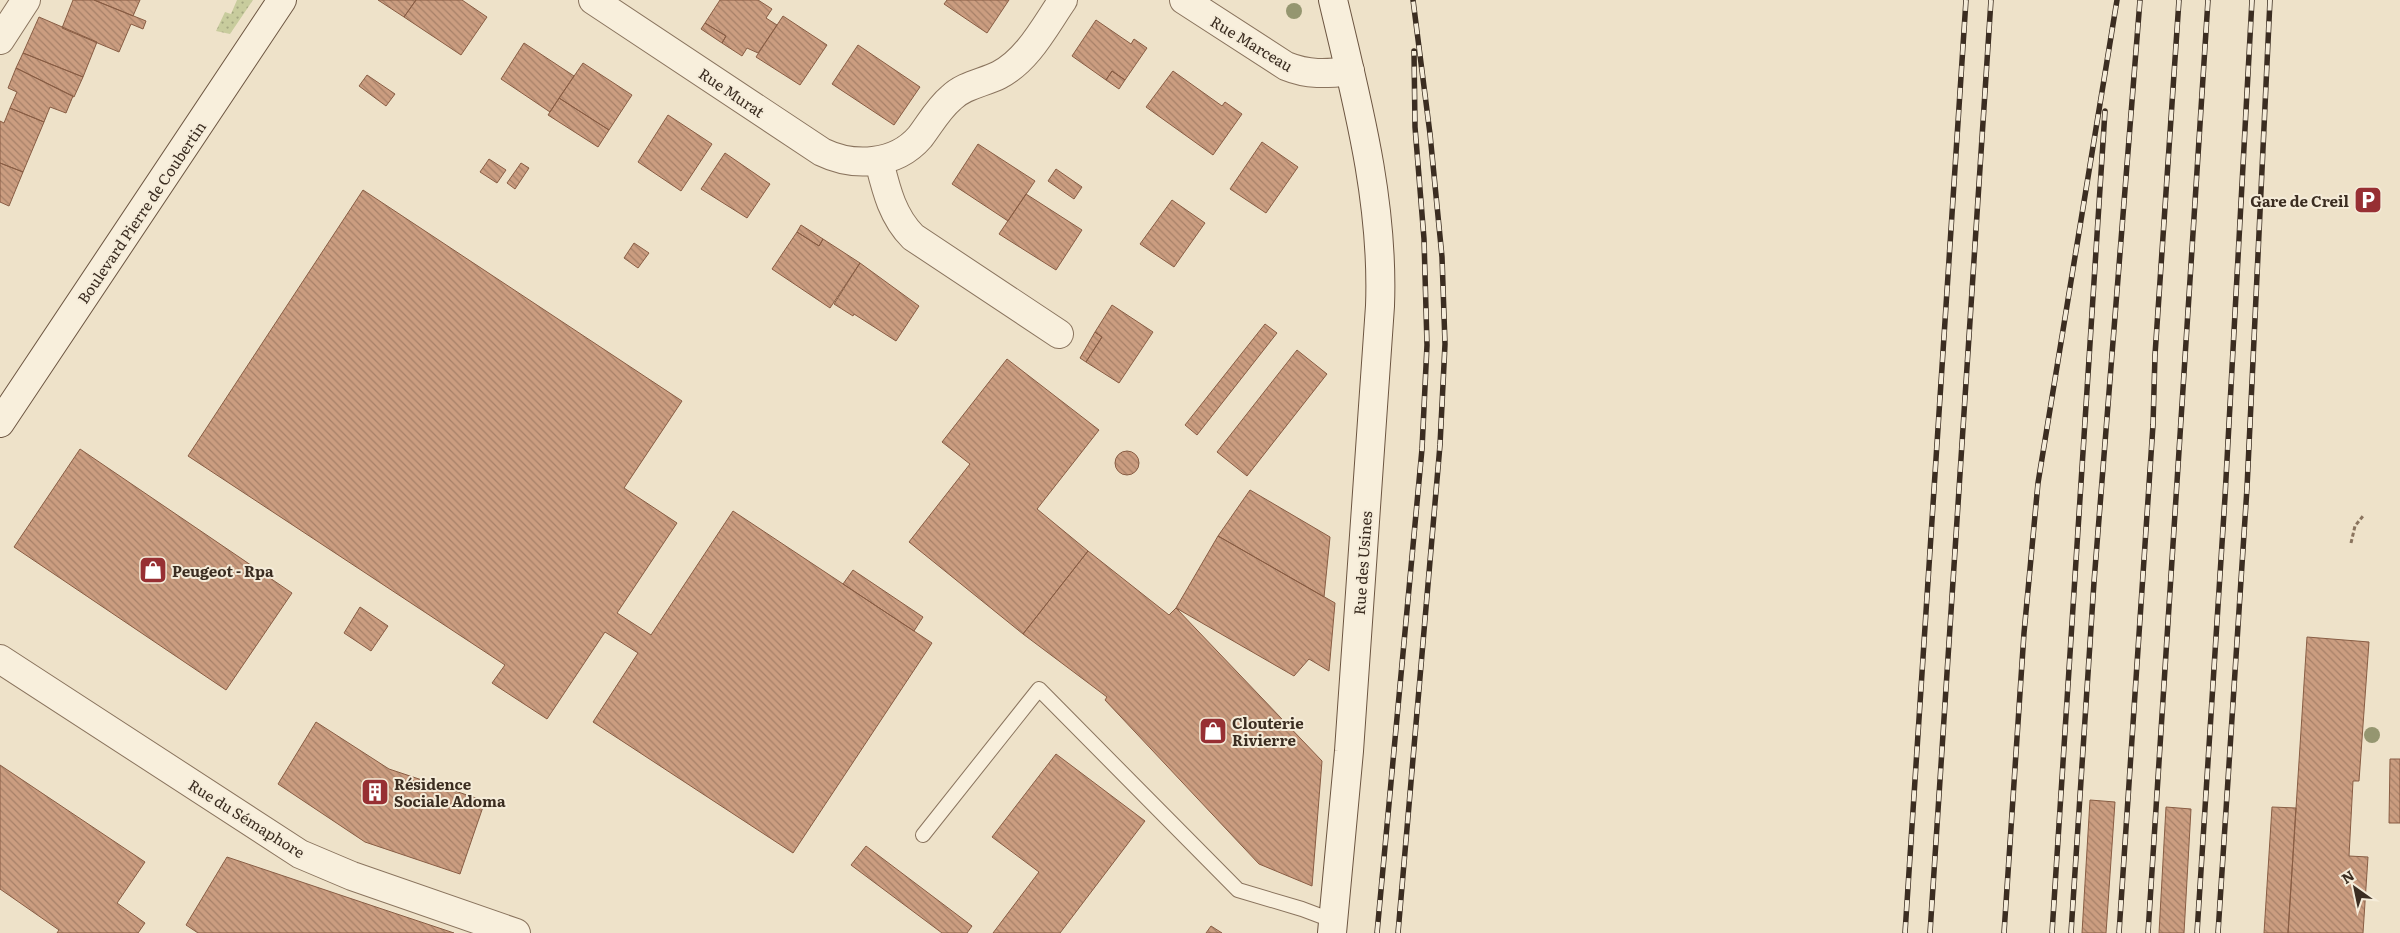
<svg xmlns="http://www.w3.org/2000/svg" width="2400" height="933" viewBox="0 0 2400 933" font-family="Literata,serif">
  <style>
    .green { fill: url(#green-dots) }
    .building { fill: url(#building-back-hatch); stroke: #885d44 }
    .lines { fill: none; stroke-linecap: round; stroke-linejoin: round }
    .lane-casing { stroke: #8a745e; stroke-width: 16 }
    .street-casing { stroke: #8a745e; stroke-width: 30 }
    .secondary-casing { stroke: #6c5541; stroke-width: 30 }
    .path { stroke: #8a745e; stroke-width: 3; stroke-dasharray: 4 2.5; stroke-linecap: butt }
    .lane { stroke: #f8efdc; stroke-width: 14 }
    .street { stroke: #f8efdc; stroke-width: 28 }
    .secondary { stroke: #f8efdc; stroke-width: 28 }
    .rail-casing { stroke: #3b2d21; stroke-width: 5.5 }
    .rail { stroke: #f5ecd9; stroke-width: 4; stroke-dasharray: 11; stroke-linecap: butt }
    .tree { fill: #959670 }
    .labels { text-anchor: middle; dominant-baseline: central; stroke-width: 4; stroke-linejoin: round; paint-order: stroke }
    .street-label { font-size: 15px; fill: #3b2d21; stroke: #f5ecd9 }
    .poi-label { font-size: 15px; font-weight: bold; fill: #3b2d21; stroke: #f5ecd9; text-anchor: start }
  </style>
  <defs>
    <pattern id="green-dots" width="8" height="8" patternUnits="userSpaceOnUse" patternTransform="scale(1.25)"><rect width="8" height="8" fill="#c8cc9d"/><path d="M2 2h.1M6 6h.1" fill="none" stroke="#a4a680" stroke-width="1.8" stroke-linecap="round"/></pattern>
    <pattern id="building-back-hatch" width="6" height="6" patternUnits="userSpaceOnUse" patternTransform="scale(1.25)"><rect width="6" height="6" fill="#cb9d80"/><path d="M-1 5l2 2M0 0l6 6M5-1l2 2" fill="none" stroke="#a68068"/></pattern>
  </defs>
  <rect width="100%" height="100%" fill="#eee2c9"/>
  <!-- green -->
  <path class="green" d="M 237,0 L 253,0 L 230,34 L 216,31 L 225,12 L 231,14 Z"/>
  <!-- building -->
  <path class="building" d="M 73,0 L 94,0 L 146,21 L 143,29 L 131,24 L 119,52 L 62,28 Z
    M 94,0 L 140,0 L 133,16 Z
    M 378,0 L 416,0 L 404,17 Z
    M 416,0 L 462,0 L 487,17 L 461,55 L 404,17 Z
    M 720,0 L 758,0 L 772,9 L 766,18 L 777,25 L 758,53 L 747,48 L 742,56 L 722,43 L 726,36 L 705,23 Z
    M 947,0 L 1009,0 L 987,33 L 944,4 Z
    M 783,16 L 827,45 L 800,85 L 756,57 Z
    M 39,17 L 97,42 L 83,77 L 23,53 Z
    M 1096,20 L 1131,44 L 1134,39 L 1147,48 L 1125,80 L 1112,71 L 1106,80 L 1072,56 Z
    M 705,23 L 726,36 L 722,43 L 701,29 Z
    M 524,43 L 574,76 L 550,112 L 501,79 Z
    M 858,45 L 920,87 L 894,125 L 832,84 Z
    M 23,53 L 83,77 L 74,97 L 16,68 Z
    M 583,63 L 632,95 L 609,130 L 559,98 Z
    M 16,68 L 73,96 L 66,113 L 50,107 L 44,122 L 10,108 L 17,92 L 8,88 Z
    M 1112,71 L 1125,80 L 1119,89 L 1106,80 Z
    M 1173,71 L 1222,106 L 1225,102 L 1242,114 L 1213,155 L 1146,107 Z
    M 367,75 L 395,94 L 386,106 L 359,86 Z
    M 559,98 L 609,130 L 598,147 L 548,115 Z
    M 10,108 L 44,122 L 23,172 L 0,163 L 0,121 L 4,123 Z
    M 668,115 L 712,144 L 681,191 L 638,162 Z
    M 1262,142 L 1298,167 L 1266,213 L 1230,189 Z
    M 978,144 L 1035,181 L 1008,221 L 952,184 Z
    M 725,153 L 770,184 L 747,218 L 701,189 Z
    M 489,159 L 506,170 L 497,183 L 480,172 Z
    M 0,163 L 23,172 L 9,206 L 0,202 Z
    M 521,163 L 529,168 L 515,189 L 507,183 Z
    M 1056,169 L 1082,187 L 1074,199 L 1048,181 Z
    M 363,190 L 682,401 L 624,488 L 677,523 L 617,613 L 651,635 L 733,511 L 932,643 L 793,853 L 593,722 L 638,653 L 605,632 L 547,719 L 492,683 L 505,665 L 188,456 Z
    M 1026,194 L 1082,230 L 1056,270 L 999,234 Z
    M 1172,200 L 1205,223 L 1174,267 L 1140,244 Z
    M 801,225 L 823,239 L 819,246 L 797,232 Z
    M 797,232 L 819,246 L 823,239 L 860,263 L 830,308 L 772,269 Z
    M 634,243 L 649,253 L 638,268 L 624,258 Z
    M 860,263 L 919,306 L 896,341 L 854,314 L 853,316 L 834,304 Z
    M 1112,305 L 1153,332 L 1119,383 L 1086,362 L 1102,337 L 1095,332 Z
    M 1265,324 L 1277,333 L 1197,435 L 1185,425 Z
    M 1095,332 L 1102,337 L 1086,362 L 1080,358 Z
    M 1297,350 L 1327,374 L 1247,476 L 1217,452 Z
    M 1007,359 L 1099,430 L 1037,509 L 1088,551 L 1023,634 L 909,542 L 970,464 L 942,442 Z
    M 80,449 L 292,593 L 226,690 L 14,547 Z
    M1115 463a12 12 0 1 1 24 0a12 12 0 1 1-24 0Z
    M 1250,490 L 1330,537 L 1324,597 L 1218,536 Z
    M 1218,536 L 1335,603 L 1329,671 L 1309,659 L 1294,676 L 1176,608 Z
    M 1088,551 L 1169,615 L 1176,608 L 1322,761 L 1312,886 L 1259,864 L 1105,700 L 1107,697 L 1023,634 Z
    M 853,570 L 923,617 L 914,631 L 843,584 Z
    M 360,607 L 388,626 L 371,651 L 344,633 Z
    M 2307,637 L 2369,642 L 2359,781 L 2353,781 L 2349,856 L 2368,857 L 2363,933 L 2288,933 Z
    M 316,722 L 389,769 L 485,801 L 460,874 L 365,842 L 278,784 Z
    M 1056,754 L 1145,821 L 1060,933 L 993,933 L 1039,872 L 992,837 Z
    M 2390,759 L 2400,759 L 2400,823 L 2389,823 Z
    M 0,765 L 145,862 L 117,903 L 145,923 L 138,933 L 57,933 L 59,930 L 0,889 Z
    M 2090,800 L 2115,802 L 2106,933 L 2082,933 Z
    M 2166,807 L 2191,809 L 2184,933 L 2159,933 Z
    M 2272,807 L 2296,808 L 2288,933 L 2264,933 Z
    M 866,846 L 972,926 L 967,933 L 942,933 L 851,865 Z
    M 227,857 L 382,909 L 454,933 L 198,933 L 186,925 Z
    M 1211,926 L 1222,933 L 1206,933 Z"/>
  <g class="lines">
    <defs>
      <path id="lane" d="M 923,835 L 1039,689 L 1238,890 L 1302,909 L 1334,921"/>
      <path id="street" d="M 593,0 L 822,152 C 853,167 895,166 920,137 C 930,124 938,109 951,98 C 964,85 983,83 999,75 C 1028,60 1045,26 1063,0
        M 1184,0 L 1286,66 C 1308,75 1326,74 1350,71
        M 0,40 L 26,0
        M 879,161 C 886,189 892,216 913,237 L 1059,334
        M 0,659 L 300,854 L 352,876 L 516,933"/>
      <path id="secondary" d="M 0,423 L 282,0
        M 1332,933 L 1349,751 L 1380,306 C 1384,201 1357,101 1333,0"/>
    </defs>
    <!-- lane casing -->
    <use href="#lane" class="lane-casing"/>
    <!-- street casing -->
    <use href="#street" class="street-casing"/>
    <!-- secondary casing -->
    <use href="#secondary" class="secondary-casing"/>
    <!-- path -->
    <path class="path" d="M 2351,543 L 2355,526 L 2363,516"/>
    <!-- lane -->
    <use href="#lane" class="lane"/>
    <!-- street -->
    <use href="#street" class="street"/>
    <!-- secondary -->
    <use href="#secondary" class="secondary"/>
    <defs>
      <path id="rail" d="M 1377,933 L 1422,449 L 1427,345 L 1424,239 L 1415,127 L 1414,51
        M 1398,933 L 1440,445 L 1445,344 L 1442,257 L 1430,134 L 1413,0
        M 1905,933 L 1966,0
        M 1930,933 L 1991,0
        M 2004,933 L 2024,633 L 2038,483 L 2117,0
        M 2052,933 L 2105,111
        M 2071,933 L 2094,582 L 2140,0
        M 2119,933 L 2153,425 L 2155,355 L 2179,0
        M 2148,933 L 2208,0
        M 2197,933 L 2225,497 L 2252,0
        M 2218,933 L 2247,488 L 2270,0"/>
    </defs>
    <!-- rail casing -->
    <use href="#rail" class="rail-casing"/>
    <!-- rail -->
    <use href="#rail" class="rail"/>
  </g>
  <!-- trees -->
  <g class="tree">
    <circle cx="1294" cy="11" r="8"/>
    <circle cx="2372" cy="735" r="8"/>
  </g>
  <!-- icons -->
  <defs>
    <symbol id="parking-square" viewBox="-11 -11 22 22"><rect x="-9" y="-9" width="18" height="18" rx="4" fill="#972f33" stroke="#f5ecd9"/><path d="M-3.5-5.5H1a3.5 3.5 0 0 1 0 7H-1V5.5H-3.5ZM-1-3.4V-.6H.8a1.4 1.4 0 0 0 0-2.8Z" fill="#fff"/></symbol>
    <symbol id="shop-square" viewBox="-11 -11 22 22"><rect x="-9" y="-9" width="18" height="18" rx="4" fill="#972f33" stroke="#f5ecd9"/><path d="M-5-2.5h2.3a2.7 3.5 0 0 1 5.4 0H5L5.5 6h-11ZM-1.5-2.5h3a1.5 2.3 0 0 0-3 0Z" fill="#fff"/></symbol>
    <symbol id="building-square" viewBox="-11 -11 22 22"><rect x="-9" y="-9" width="18" height="18" rx="4" fill="#972f33" stroke="#f5ecd9"/><path d="M-4-6H4V6H1V3H-1V6H-4ZM-2.5-4.3h1.7v1.8h-1.7ZM.8-4.3h1.7v1.8H.8ZM-2.5-1h1.7V.8h-1.7ZM.8-1h1.7V.8H.8Z" fill="#fff"/></symbol>
  </defs>
  <g fill-rule="evenodd">
    <use href="#parking-square" x="2352" y="184" width="32" height="32"/>
    <use href="#shop-square" x="137" y="554" width="32" height="32"/>
    <use href="#shop-square" x="1197" y="715" width="32" height="32"/>
    <use href="#building-square" x="359" y="776" width="32" height="32"/>
  </g>
  <g class="labels">
    <!-- street labels -->
    <g class="street-label">
      <text transform="translate(1252 43) rotate(31)">Rue Marceau</text>
      <text transform="translate(732 92) rotate(34)">Rue Murat</text>
      <text transform="translate(141 212) rotate(-56)">Boulevard Pierre de Coubertin</text>
      <text transform="translate(1362 563) rotate(-86)">Rue des Usines</text>
      <text transform="translate(247 818) rotate(32)">Rue du Sémaphore</text>
    </g>
    <!-- poi labels -->
    <g class="poi-label">
      <text x="2349" y="200" text-anchor="end">Gare de Creil</text>
      <text x="172" y="570">Peugeot - Rpa</text>
      <text x="1232" y="722">Clouterie<tspan x="1232" dy="17">Rivierre</tspan></text>
      <text x="394" y="783">Résidence<tspan x="394" dy="17">Sociale Adoma</tspan></text>
    </g>
  </g>
  <!-- north arrow -->
  <g transform="translate(2355 888) rotate(327)" stroke="#f5ecd9" stroke-width="4" paint-order="stroke">
  <path d="M0-4L9 19L0 12L-9 19Z" fill="#3b2d21"/>
  <text y="-8" font-size="14" font-weight="bold" text-anchor="middle" fill="#3b2d21">N</text>
  </g>
</svg>
